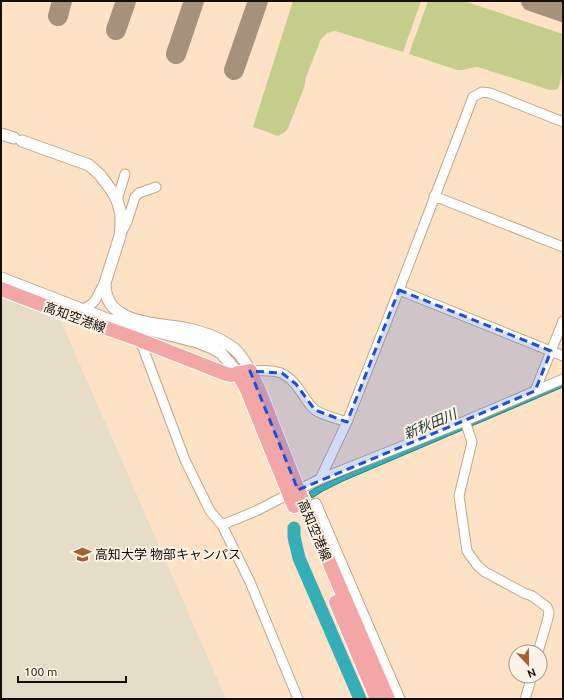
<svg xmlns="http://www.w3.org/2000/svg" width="564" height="700" viewBox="0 0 564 700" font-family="Ubuntu,'Noto Sans JP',sans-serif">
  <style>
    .education { fill: #e5ddc8 }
    .green { fill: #c4cd8a }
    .water { fill: #36aeb7; stroke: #2c7e82 }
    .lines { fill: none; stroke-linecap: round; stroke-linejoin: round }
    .river { stroke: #36aeb7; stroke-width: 13 }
    .taxiway { stroke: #a6927c; stroke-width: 20 }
    .minor-casing { stroke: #bfa58a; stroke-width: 11 }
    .tertiary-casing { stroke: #bfa58a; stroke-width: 13 }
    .primary-casing { stroke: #fff; stroke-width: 16 }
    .minor { stroke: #fff; stroke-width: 9 }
    .tertiary { stroke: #fff; stroke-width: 11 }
    .primary { stroke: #f3a6a6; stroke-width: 14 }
    .marked { fill: #1d4ed8; fill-opacity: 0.2; stroke: #1d4ed8; stroke-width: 3; stroke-dasharray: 8 5; stroke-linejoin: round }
    .labels { text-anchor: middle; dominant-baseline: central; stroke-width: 4; stroke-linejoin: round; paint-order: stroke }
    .street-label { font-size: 13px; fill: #160d05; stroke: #fef3e7 }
    .poi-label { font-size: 13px; fill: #160d05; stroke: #fef3e7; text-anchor: start }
    .water-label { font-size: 14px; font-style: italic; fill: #223b3d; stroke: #fef3e7 }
  </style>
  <rect width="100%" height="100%" fill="#fde2c5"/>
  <!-- education -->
  <path class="education" d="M 1,296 L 60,319 L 226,699 L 1,699 Z"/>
  <!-- green -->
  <path class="green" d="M 293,1 L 421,1 L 403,52 L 335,31 L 327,33 L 321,39 L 306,77 L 304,88 L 288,128 L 285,132 L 278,136 L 253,127 Z
    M 428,1 L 464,1 L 563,34 C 563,47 564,77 558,88 C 556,90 553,90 550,90 L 478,67 C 470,67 465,71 457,70 L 409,54 Z"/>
  <!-- water -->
  <path class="water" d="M 563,380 L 563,387 L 343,481 L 323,491 L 312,498 L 309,492 L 317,487 Z"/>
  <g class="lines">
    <!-- river -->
    <path class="river" d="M 294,528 L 294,537 L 299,558 L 360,699"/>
    <!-- taxiway -->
    <path class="taxiway" d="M 531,1 L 563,12
      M 58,16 L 62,1
      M 116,30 L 126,1
      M 176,54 L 194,1
      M 234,70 L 258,1"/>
    <defs>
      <path id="minor" d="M 434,196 L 563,247
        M 117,200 L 125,174
        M 121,233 L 127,222 L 135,197 L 139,193 L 156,187
        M 399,290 L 563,356
        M 81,310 C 101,301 94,297 105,283
        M 137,339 L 143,348 L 185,460 L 210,511 L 222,525 L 250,582 L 298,699
        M 250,371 C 276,370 286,369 301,392 C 305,398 309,405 315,410 C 322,415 338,419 347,422
        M 535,391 L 563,321
        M 465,421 L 472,442 L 459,496 L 467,551 L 477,565 L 485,572 L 524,593 L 532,596 L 547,607 L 549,612 L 548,618 L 538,652
        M 320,479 L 347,422 L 399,290 L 473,97 L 482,92 L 490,93 L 563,122
        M 298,490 L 320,479 L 465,421 L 563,379
        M 306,508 L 316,503 L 400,699
        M 222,525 L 256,511 L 289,494
        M 525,699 L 532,676"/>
      <path id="tertiary" d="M 1,134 L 14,138
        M 22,141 L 89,165 L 100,175 L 112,191 L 117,200 L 121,214 L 121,224 L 120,236 L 105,283 C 104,324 154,323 184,328 C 199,331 216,336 229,345 C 239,351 245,361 250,371
        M 1,278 L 107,319 L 197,342 L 212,348 L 221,353 L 238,373"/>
      <path id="primary" d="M 1,289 L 61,312 L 137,339 L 226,374 L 231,375 L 250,371 L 260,393 L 298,490 L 388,699
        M 238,373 L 247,390 L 294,506
        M 336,602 L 377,699"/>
    </defs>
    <!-- minor casing -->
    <use href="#minor" class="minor-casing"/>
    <!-- tertiary casing -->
    <use href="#tertiary" class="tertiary-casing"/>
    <!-- primary casing -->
    <use href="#primary" class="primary-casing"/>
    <!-- minor -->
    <use href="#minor" class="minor"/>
    <!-- tertiary -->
    <use href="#tertiary" class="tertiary"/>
    <!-- primary -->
    <use href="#primary" class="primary"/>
  </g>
  <!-- marked area -->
  <path class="marked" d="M 399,290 L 551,351 L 535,391 L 298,490 L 250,371 L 282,373 L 296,384 L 315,410 L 347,422 Z"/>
  <!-- icons -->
  <defs>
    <symbol id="university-bare" viewBox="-9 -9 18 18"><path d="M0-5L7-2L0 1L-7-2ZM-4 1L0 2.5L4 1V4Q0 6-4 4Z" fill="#a56032" stroke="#fef3e7" stroke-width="2.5" paint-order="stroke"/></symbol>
  </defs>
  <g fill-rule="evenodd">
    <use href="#university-bare" x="70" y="542" width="25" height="25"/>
  </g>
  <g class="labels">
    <!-- street labels -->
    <g class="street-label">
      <text transform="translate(75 317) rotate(20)">高知空港線</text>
      <text transform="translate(315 530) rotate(67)">高知空港線</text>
    </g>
    <!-- poi labels -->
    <g class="poi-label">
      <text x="95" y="554">高知大学 物部キャンパス</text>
    </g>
    <!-- water labels -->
    <g class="water-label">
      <text transform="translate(430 424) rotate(-23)">新秋田川</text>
    </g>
  </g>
  <!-- border -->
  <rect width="564" height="700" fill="none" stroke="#160d05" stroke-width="4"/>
  <!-- north arrow -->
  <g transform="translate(528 664) rotate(158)"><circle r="19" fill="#fef3e7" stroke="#a1978d"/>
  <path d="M0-3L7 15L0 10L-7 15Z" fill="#a56032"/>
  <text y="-6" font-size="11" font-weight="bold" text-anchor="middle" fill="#160d05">N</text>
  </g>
  <!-- scale -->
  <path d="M18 676v6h108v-6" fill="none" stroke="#160d05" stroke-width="2"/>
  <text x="24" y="676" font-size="12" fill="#160d05" stroke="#fef3e7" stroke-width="3" paint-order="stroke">100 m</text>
</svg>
